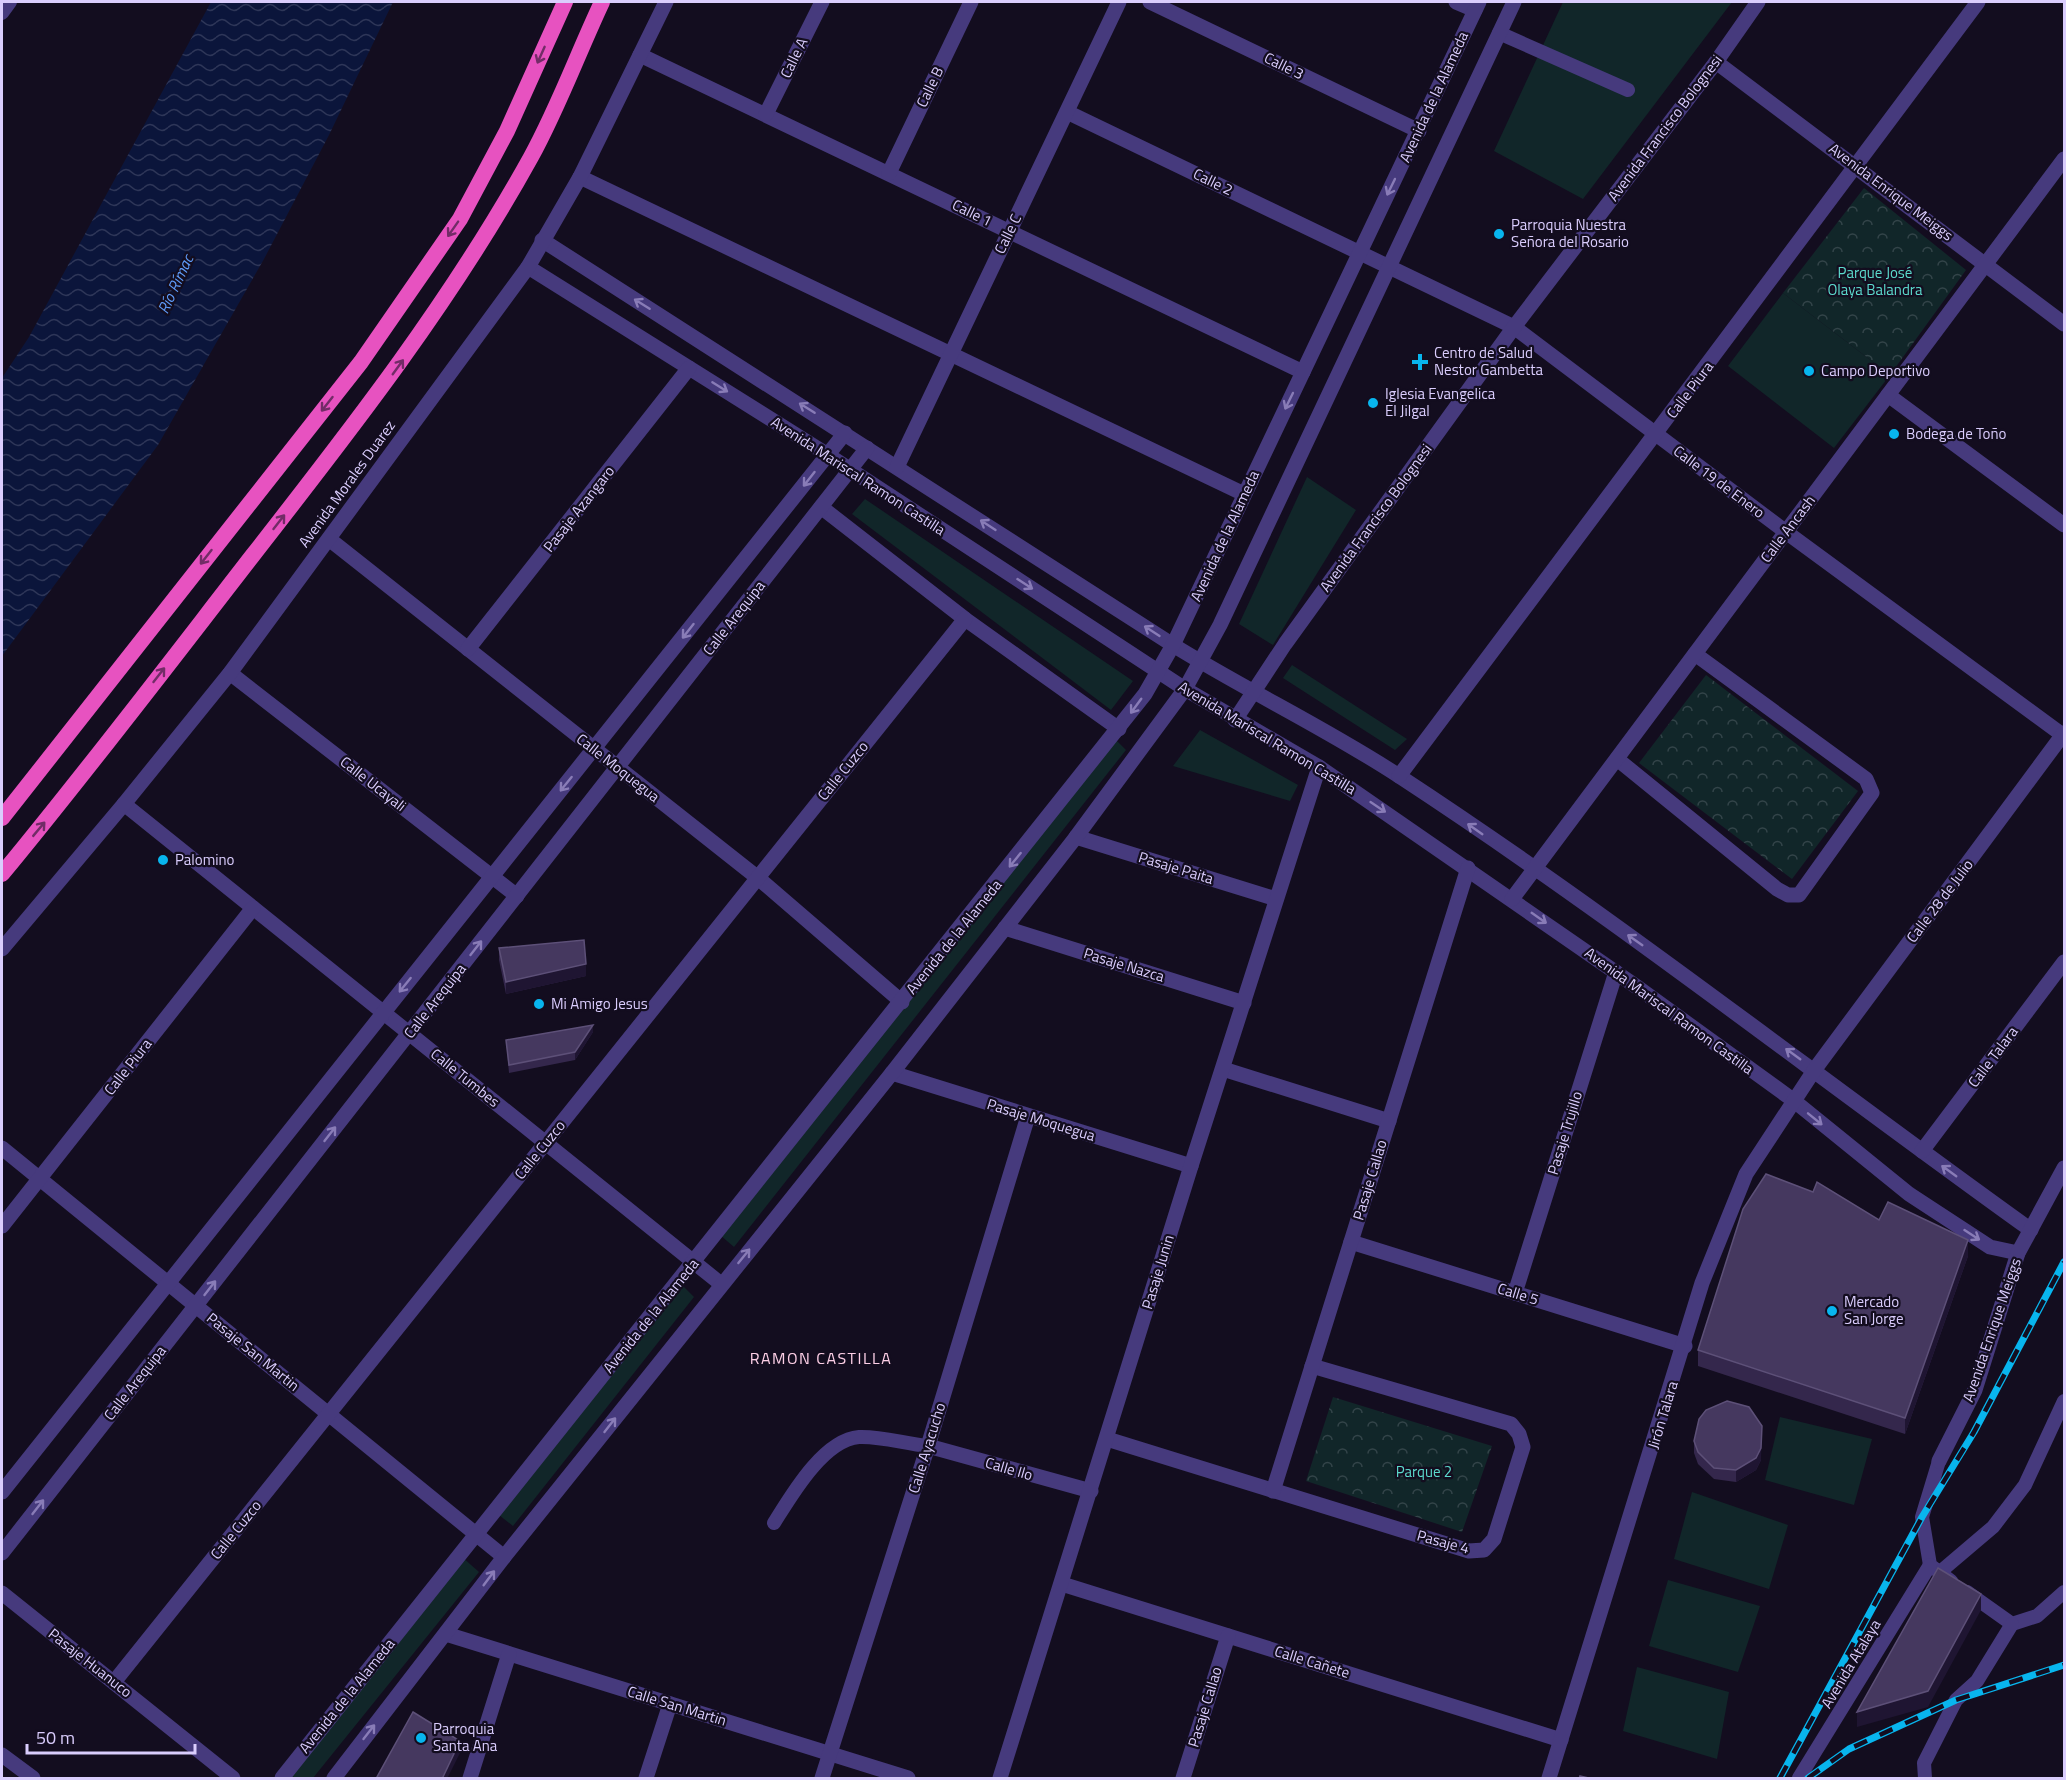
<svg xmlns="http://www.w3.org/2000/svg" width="2066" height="1780" font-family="'Titillium Web',sans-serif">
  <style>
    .grass { fill: #112629 }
    .forest { fill: url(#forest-crowns) }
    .water { fill: url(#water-waves) }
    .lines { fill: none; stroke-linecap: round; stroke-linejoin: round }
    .service { stroke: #463a7d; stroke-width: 14 }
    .minor { stroke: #463a7d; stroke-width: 15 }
    .tertiary { stroke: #463a7d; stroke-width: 15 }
    .trunk { stroke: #e752c0; stroke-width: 16 }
    .rail-casing { stroke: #08b5ee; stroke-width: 7 }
    .rail { stroke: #130d1f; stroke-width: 4.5; stroke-dasharray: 14; stroke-linecap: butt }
    .wall { fill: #34274c }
    .shaded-wall { fill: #1f1532 }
    .building { fill: #45385f; stroke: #5d5078; stroke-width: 1.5 }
    .oneway { stroke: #722c67 }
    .oneway2 { stroke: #897cb7 }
    .poi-dot { fill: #08b5ee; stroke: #130d1f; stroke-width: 2 }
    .labels { text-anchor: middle; stroke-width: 4.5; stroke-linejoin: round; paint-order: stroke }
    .street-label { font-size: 15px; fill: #dacdfd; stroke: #130d1f }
    .poi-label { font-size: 15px; fill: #dacdfd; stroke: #130d1f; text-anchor: start }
    .park-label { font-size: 15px; fill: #5cdacd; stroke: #130d1f }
    .water-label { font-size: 16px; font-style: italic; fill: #5f9bf9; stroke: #130d1f }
    .neighbourhood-label { font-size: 16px; letter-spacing: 1.5px; fill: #fdcfe6; stroke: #130d1f }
  </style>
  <defs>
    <pattern id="forest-crowns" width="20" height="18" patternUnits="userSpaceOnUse" patternTransform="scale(1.5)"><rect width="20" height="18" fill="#112629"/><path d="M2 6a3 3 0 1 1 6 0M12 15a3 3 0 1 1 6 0" fill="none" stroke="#334449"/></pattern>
    <pattern id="water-waves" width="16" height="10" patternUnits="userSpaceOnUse" patternTransform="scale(1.5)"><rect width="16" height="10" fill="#0b153b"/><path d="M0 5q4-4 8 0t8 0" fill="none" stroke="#2e3658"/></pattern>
  </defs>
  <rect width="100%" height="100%" fill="#130d1f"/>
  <g class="grass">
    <polygon points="1563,2 1732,2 1583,199 1494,151"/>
    <polygon points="1783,293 1890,375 1834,448 1728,366"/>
    <polygon points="1307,477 1356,510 1273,645 1239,624"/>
    <polygon points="865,499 1133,681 1111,710 852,514"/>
    <polygon points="1292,665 1407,739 1395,750 1283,678"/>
    <polygon points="1200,730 1298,785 1290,801 1173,766"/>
    <polygon points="1114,738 1126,750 734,1247 720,1235"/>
    <polygon points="680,1283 694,1297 513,1526 499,1515"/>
    <polygon points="1780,1417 1872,1439 1854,1505 1765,1480"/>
    <polygon points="1692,1492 1788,1525 1769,1589 1674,1559"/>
    <polygon points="462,1557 479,1572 313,1778 291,1778"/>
    <polygon points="1668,1580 1760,1606 1738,1672 1649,1646"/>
    <polygon points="1637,1667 1729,1692 1717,1759 1623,1731"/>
  </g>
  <g class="forest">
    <polygon points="1864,188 1966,270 1890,375 1783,293"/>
    <polygon points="1706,675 1858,791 1792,879 1639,763"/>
    <polygon points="1333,1397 1492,1446 1462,1532 1306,1481"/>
  </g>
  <polygon class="water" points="211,2 393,2 329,135 264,259 158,445 2,656 2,378 29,337"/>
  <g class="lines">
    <g class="service">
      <polyline points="2,13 10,2"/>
      <polyline points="1499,33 1628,90"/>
      <polyline points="1939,1461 1922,1517 1930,1565 1951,1581"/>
      <path d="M774,1523c17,-27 49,-83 85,-86 23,-1 46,7 69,9"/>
      <polyline points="1940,1572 1993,1527 2025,1485 2064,1401"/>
      <polyline points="1967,1592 2012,1624 2037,1616 2064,1592"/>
      <polyline points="1799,1778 1930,1565"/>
      <polyline points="1925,1778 1924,1763 1956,1700 1977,1681 2012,1624"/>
    </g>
    <g class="minor">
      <polyline points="1150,2 1419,131"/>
      <polyline points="1456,2 1475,10"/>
      <polyline points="640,55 1303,372"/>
      <polyline points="1716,62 2064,324"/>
      <polyline points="1067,112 1514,327 1786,532 2064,736"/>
      <polyline points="766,114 822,2"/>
      <polyline points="889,173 971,2"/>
      <polyline points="580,177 1244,494"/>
      <path d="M542,240l631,405c74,46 153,83 226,131 217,142 421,303 632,454"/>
      <polyline points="528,267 828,455 1185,689 1319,767 1637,987 1793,1100 1909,1194 1990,1247 2018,1253"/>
      <polyline points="1888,395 2064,525"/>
      <polyline points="897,467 1119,2"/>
      <polyline points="821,507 965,619 1119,729"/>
      <polyline points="329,539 758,878 902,1002"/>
      <polyline points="468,649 689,368"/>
      <polyline points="230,673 517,896"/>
      <polyline points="1235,720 1285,644 1514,327 1716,62 1758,2"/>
      <polyline points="1617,759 1777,889 1788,895 1799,895 1872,793 1866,779 1695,654"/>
      <polyline points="1399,776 1978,2"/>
      <polyline points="124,804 721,1284"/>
      <polyline points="1076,837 1276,899"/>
      <polyline points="1512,899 2064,159"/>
      <polyline points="1005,928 1244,1003"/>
      <polyline points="2,949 124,804 230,673 528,267 580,177 666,2"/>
      <polyline points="1223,1069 1389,1121"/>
      <polyline points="892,1073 1191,1166"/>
      <polyline points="2,1148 504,1557"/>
      <polyline points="1922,1151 2064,962"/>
      <polyline points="2,1226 253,908"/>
      <polyline points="1351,1242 1685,1346"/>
      <polyline points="1515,1293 1616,972"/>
      <polyline points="1107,1439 1469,1551 1484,1550 1494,1539 1523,1447 1519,1434 1511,1424 1312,1366"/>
      <polyline points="928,1446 1091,1491"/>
      <polyline points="1939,1461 1975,1390 2018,1253 2064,1168"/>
      <polyline points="1273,1491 1468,868"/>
      <polyline points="2,1492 845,433"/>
      <polyline points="2,1553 867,448"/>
      <polyline points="1062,1584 1561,1740"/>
      <polyline points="2,1593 233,1778"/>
      <polyline points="446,1634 908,1778"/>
      <polyline points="114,1682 965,619"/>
      <polyline points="2,1755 33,1778"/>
      <polyline points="470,1778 509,1654"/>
      <polyline points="646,1778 670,1704"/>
      <polyline points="822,1778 928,1446 1028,1116"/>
      <polyline points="1000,1778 1191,1166 1319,767"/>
      <polyline points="1183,1778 1228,1636"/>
      <polyline points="1549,1778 1702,1283 1746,1174 1815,1069 2064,733"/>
    </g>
    <g class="tertiary">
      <polyline points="282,1778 1145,694 1173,645 1479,2"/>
      <polyline points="334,1778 504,1557 892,1073 1076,837 1185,689 1220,625 1514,2"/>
    </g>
    <g class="trunk">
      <polyline points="2,818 361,362 460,219 507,131 565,2"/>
      <path d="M2,874c86,-104 168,-212 251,-319 100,-128 199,-255 278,-398 27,-49 47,-104 71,-155"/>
    </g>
    <defs>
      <g id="rail">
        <polyline points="1780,1778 1922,1517 1974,1432 2064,1262"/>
        <polyline points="1808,1778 1849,1749 1956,1700 2064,1665"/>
      </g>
    </defs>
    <use href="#rail" class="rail-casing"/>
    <use href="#rail" class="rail"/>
  </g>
  <g class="wall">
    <polygon points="499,948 586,976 506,994 499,960"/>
    <polygon points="593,1032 575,1060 509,1073 506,1040"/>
    <polygon points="1879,1220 1968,1256 1905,1434 1698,1366 1698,1350"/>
    <polygon points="1694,1441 1761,1460 1756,1470 1736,1482 1714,1479 1698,1464 1694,1453"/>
  </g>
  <g class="shaded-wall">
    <polygon points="586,964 586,976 506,994 506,982"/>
    <polygon points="593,1025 593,1032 575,1060 575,1052"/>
    <polygon points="1968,1240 1968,1256 1905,1434 1905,1418"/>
    <polygon points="1762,1426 1761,1460 1756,1470 1736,1482 1736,1470"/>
    <polygon points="1981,1594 1981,1610 1928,1707 1857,1727 1857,1712"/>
    <polygon points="460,1741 460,1753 447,1779 442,1779"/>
  </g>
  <g class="building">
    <polygon points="584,940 586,964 506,982 499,948"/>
    <polygon points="593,1025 575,1052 509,1065 506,1040"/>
    <polygon points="1766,1174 1813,1192 1817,1182 1879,1220 1888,1202 1968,1240 1905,1418 1698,1350 1743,1209"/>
    <polygon points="1727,1401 1749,1407 1762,1426 1761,1448 1756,1458 1736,1470 1714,1468 1698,1452 1694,1441 1699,1419 1706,1410"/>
    <polygon points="1938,1568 1981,1594 1928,1691 1857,1712"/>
    <polygon points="413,1712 460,1741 442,1779 381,1779 377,1777"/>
    <polygon points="1580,1776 1593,1779 1579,1779"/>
  </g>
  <defs><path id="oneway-shaft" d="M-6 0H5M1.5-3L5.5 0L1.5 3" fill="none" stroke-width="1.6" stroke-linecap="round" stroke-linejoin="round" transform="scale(1.5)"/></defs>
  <g class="oneway">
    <use href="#oneway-shaft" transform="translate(541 55) rotate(114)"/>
    <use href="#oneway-shaft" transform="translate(453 229) rotate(125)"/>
    <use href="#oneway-shaft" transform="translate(398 367) rotate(-54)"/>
    <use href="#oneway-shaft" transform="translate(327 404) rotate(128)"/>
    <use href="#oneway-shaft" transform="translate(279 522) rotate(-52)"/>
    <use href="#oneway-shaft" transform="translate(206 557) rotate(128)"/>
    <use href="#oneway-shaft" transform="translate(159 675) rotate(-52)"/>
    <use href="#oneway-shaft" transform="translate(39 829) rotate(-50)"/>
  </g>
  <g class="oneway2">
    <use href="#oneway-shaft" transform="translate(1391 187) rotate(116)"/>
    <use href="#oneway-shaft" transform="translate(642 304) rotate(-148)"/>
    <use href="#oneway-shaft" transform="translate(720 387) rotate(32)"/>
    <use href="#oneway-shaft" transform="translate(1289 401) rotate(116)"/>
    <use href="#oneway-shaft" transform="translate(807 408) rotate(-148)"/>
    <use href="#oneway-shaft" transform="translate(809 479) rotate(128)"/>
    <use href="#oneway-shaft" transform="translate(988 525) rotate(-147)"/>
    <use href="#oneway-shaft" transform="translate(1025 584) rotate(33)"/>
    <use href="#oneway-shaft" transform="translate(688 631) rotate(128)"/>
    <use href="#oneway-shaft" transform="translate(1152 631) rotate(-147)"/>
    <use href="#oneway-shaft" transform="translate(1136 706) rotate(126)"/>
    <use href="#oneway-shaft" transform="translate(566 784) rotate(129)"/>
    <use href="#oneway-shaft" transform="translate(1378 807) rotate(34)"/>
    <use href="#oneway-shaft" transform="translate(1475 829) rotate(-145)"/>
    <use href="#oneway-shaft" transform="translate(1015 860) rotate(129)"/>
    <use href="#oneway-shaft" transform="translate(1539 918) rotate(35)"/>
    <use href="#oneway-shaft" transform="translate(1635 940) rotate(-145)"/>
    <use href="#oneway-shaft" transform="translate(476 948) rotate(-52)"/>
    <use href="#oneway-shaft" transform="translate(405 985) rotate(129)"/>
    <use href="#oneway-shaft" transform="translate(1793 1054) rotate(-144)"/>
    <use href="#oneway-shaft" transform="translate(1815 1119) rotate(39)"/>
    <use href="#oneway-shaft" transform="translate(330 1134) rotate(-52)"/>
    <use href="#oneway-shaft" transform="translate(1949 1171) rotate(-144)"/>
    <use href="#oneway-shaft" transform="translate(1972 1235) rotate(33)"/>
    <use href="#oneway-shaft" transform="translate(744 1256) rotate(-51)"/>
    <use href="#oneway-shaft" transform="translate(210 1288) rotate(-52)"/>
    <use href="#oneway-shaft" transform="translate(610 1425) rotate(-52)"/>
    <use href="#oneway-shaft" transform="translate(38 1507) rotate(-52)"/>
    <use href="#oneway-shaft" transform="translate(489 1578) rotate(-53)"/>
    <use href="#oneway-shaft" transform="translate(369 1732) rotate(-52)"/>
  </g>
  <g class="poi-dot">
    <circle cx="1499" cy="234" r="6"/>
    <path d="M1417 353h6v6h6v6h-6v6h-6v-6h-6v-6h6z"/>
    <circle cx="1809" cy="371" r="6"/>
    <circle cx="1373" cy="403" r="6"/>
    <circle cx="1894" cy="434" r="6"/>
    <circle cx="163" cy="860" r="6"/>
    <circle cx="539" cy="1004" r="6"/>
    <circle cx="1832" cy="1311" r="6"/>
    <circle cx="421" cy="1738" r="6"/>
  </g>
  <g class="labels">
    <g class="street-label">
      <text transform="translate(794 58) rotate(-64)" y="5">Calle A</text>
      <text transform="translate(1284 66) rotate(26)" y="5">Calle 3</text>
      <text transform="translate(930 87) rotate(-64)" y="5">Calle B</text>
      <text transform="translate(1434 97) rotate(-65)" y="5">Avenida de la Alameda</text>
      <text transform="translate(1665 128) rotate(-53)" y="5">Avenida Francisco Bolognesi</text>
      <text transform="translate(1213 182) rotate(26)" y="5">Calle 2</text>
      <text transform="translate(1891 192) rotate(37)" y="5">Avenida Enrique Meiggs</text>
      <text transform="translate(972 213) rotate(26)" y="5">Calle 1</text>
      <text transform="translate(1008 234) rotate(-64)" y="5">Calle C</text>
      <text transform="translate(1690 390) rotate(-53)" y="5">Calle Piura</text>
      <text transform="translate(858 476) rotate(33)" y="5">Avenida Mariscal Ramon Castilla</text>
      <text transform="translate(1719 482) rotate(37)" y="5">Calle 19 de Enero</text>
      <text transform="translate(347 484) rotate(-54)" y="5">Avenida Morales Duarez</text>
      <text transform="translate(579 509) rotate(-52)" y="5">Pasaje Azangaro</text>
      <text transform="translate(1376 518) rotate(-54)" y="5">Avenida Francisco Bolognesi</text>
      <text transform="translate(1788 529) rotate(-53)" y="5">Calle Ancash</text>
      <text transform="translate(1225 536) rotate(-65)" y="5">Avenida de la Alameda</text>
      <text transform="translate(734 618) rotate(-52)" y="5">Calle Arequipa</text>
      <text transform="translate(1267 738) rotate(31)" y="5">Avenida Mariscal Ramon Castilla</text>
      <text transform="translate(618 768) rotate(38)" y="5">Calle Moquegua</text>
      <text transform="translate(843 771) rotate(-51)" y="5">Calle Cuzco</text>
      <text transform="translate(373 784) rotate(38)" y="5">Calle Ucayali</text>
      <text transform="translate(1176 868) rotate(17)" y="5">Pasaje Paita</text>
      <text transform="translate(1940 901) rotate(-53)" y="5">Calle 28 de Julio</text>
      <text transform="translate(954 937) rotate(-51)" y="5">Avenida de la Alameda</text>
      <text transform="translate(1124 965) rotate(17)" y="5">Pasaje Nazca</text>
      <text transform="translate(435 1001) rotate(-52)" y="5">Calle Arequipa</text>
      <text transform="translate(1669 1011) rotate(36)" y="5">Avenida Mariscal Ramon Castilla</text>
      <text transform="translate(1993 1057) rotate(-53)" y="5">Calle Talara</text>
      <text transform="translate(128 1067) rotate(-52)" y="5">Calle Piura</text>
      <text transform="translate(465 1078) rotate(39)" y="5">Calle Tumbes</text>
      <text transform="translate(1041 1120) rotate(17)" y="5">Pasaje Moquegua</text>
      <text transform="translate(1565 1133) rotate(-73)" y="5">Pasaje Trujillo</text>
      <text transform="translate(540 1150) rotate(-51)" y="5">Calle Cuzco</text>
      <text transform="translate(1370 1180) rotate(-73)" y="5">Pasaje Callao</text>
      <text transform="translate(1158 1272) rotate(-73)" y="5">Pasaje Junin</text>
      <text transform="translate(1518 1294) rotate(17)" y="5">Calle 5</text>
      <text transform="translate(651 1316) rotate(-51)" y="5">Avenida de la Alameda</text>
      <text transform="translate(1992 1330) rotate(-71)" y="5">Avenida Enrique Meiggs</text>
      <text transform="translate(253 1352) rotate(39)" y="5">Pasaje San Martin</text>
      <text transform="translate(135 1383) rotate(-52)" y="5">Calle Arequipa</text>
      <text transform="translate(1663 1415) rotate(-73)" y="5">Jirón Talara</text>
      <text transform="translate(927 1448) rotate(-73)" y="5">Calle Ayacucho</text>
      <text transform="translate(1009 1469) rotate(16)" y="5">Calle Ilo</text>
      <text transform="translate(236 1530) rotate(-51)" y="5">Calle Cuzco</text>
      <text transform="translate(1443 1542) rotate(15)" y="5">Pasaje 4</text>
      <text transform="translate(1312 1662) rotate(17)" y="5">Calle Cañete</text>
      <text transform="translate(90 1663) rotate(38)" y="5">Pasaje Huanuco</text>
      <text transform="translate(1851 1664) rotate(-59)" y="5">Avenida Atalaya</text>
      <text transform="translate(347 1696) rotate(-51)" y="5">Avenida de la Alameda</text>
      <text transform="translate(677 1706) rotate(17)" y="5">Calle San Martin</text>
      <text transform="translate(1205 1707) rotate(-73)" y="5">Pasaje Callao</text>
    </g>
    <g class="poi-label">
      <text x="1511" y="230">Parroquia Nuestra<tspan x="1511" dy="17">Señora del Rosario</tspan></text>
      <text x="1434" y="358">Centro de Salud<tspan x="1434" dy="17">Nestor Gambetta</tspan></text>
      <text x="1821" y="376">Campo Deportivo</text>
      <text x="1385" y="399">Iglesia Evangelica<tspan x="1385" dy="17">El Jilgal</tspan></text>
      <text x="1906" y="439">Bodega de Toño</text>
      <text x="175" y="865">Palomino</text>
      <text x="551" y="1009">Mi Amigo Jesus</text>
      <text x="1844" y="1307">Mercado<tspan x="1844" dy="17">San Jorge</tspan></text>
      <text x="433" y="1734">Parroquia<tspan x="433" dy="17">Santa Ana</tspan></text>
    </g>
    <g class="park-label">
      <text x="1875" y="278">Parque José<tspan x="1875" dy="17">Olaya Balandra</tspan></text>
      <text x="1424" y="1477">Parque 2</text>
    </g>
    <g class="water-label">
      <text transform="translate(175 284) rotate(-65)" y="6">Río Rímac</text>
    </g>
    <g class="neighbourhood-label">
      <text x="821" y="1364">RAMON CASTILLA</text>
    </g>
  </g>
  <rect width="2066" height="1780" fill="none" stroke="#dacdfd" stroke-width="6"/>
  <path d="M27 1744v9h168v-9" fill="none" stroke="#dacdfd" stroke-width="3"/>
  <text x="36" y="1744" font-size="18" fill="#dacdfd" stroke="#130d1f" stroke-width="4.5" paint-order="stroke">50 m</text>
</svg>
